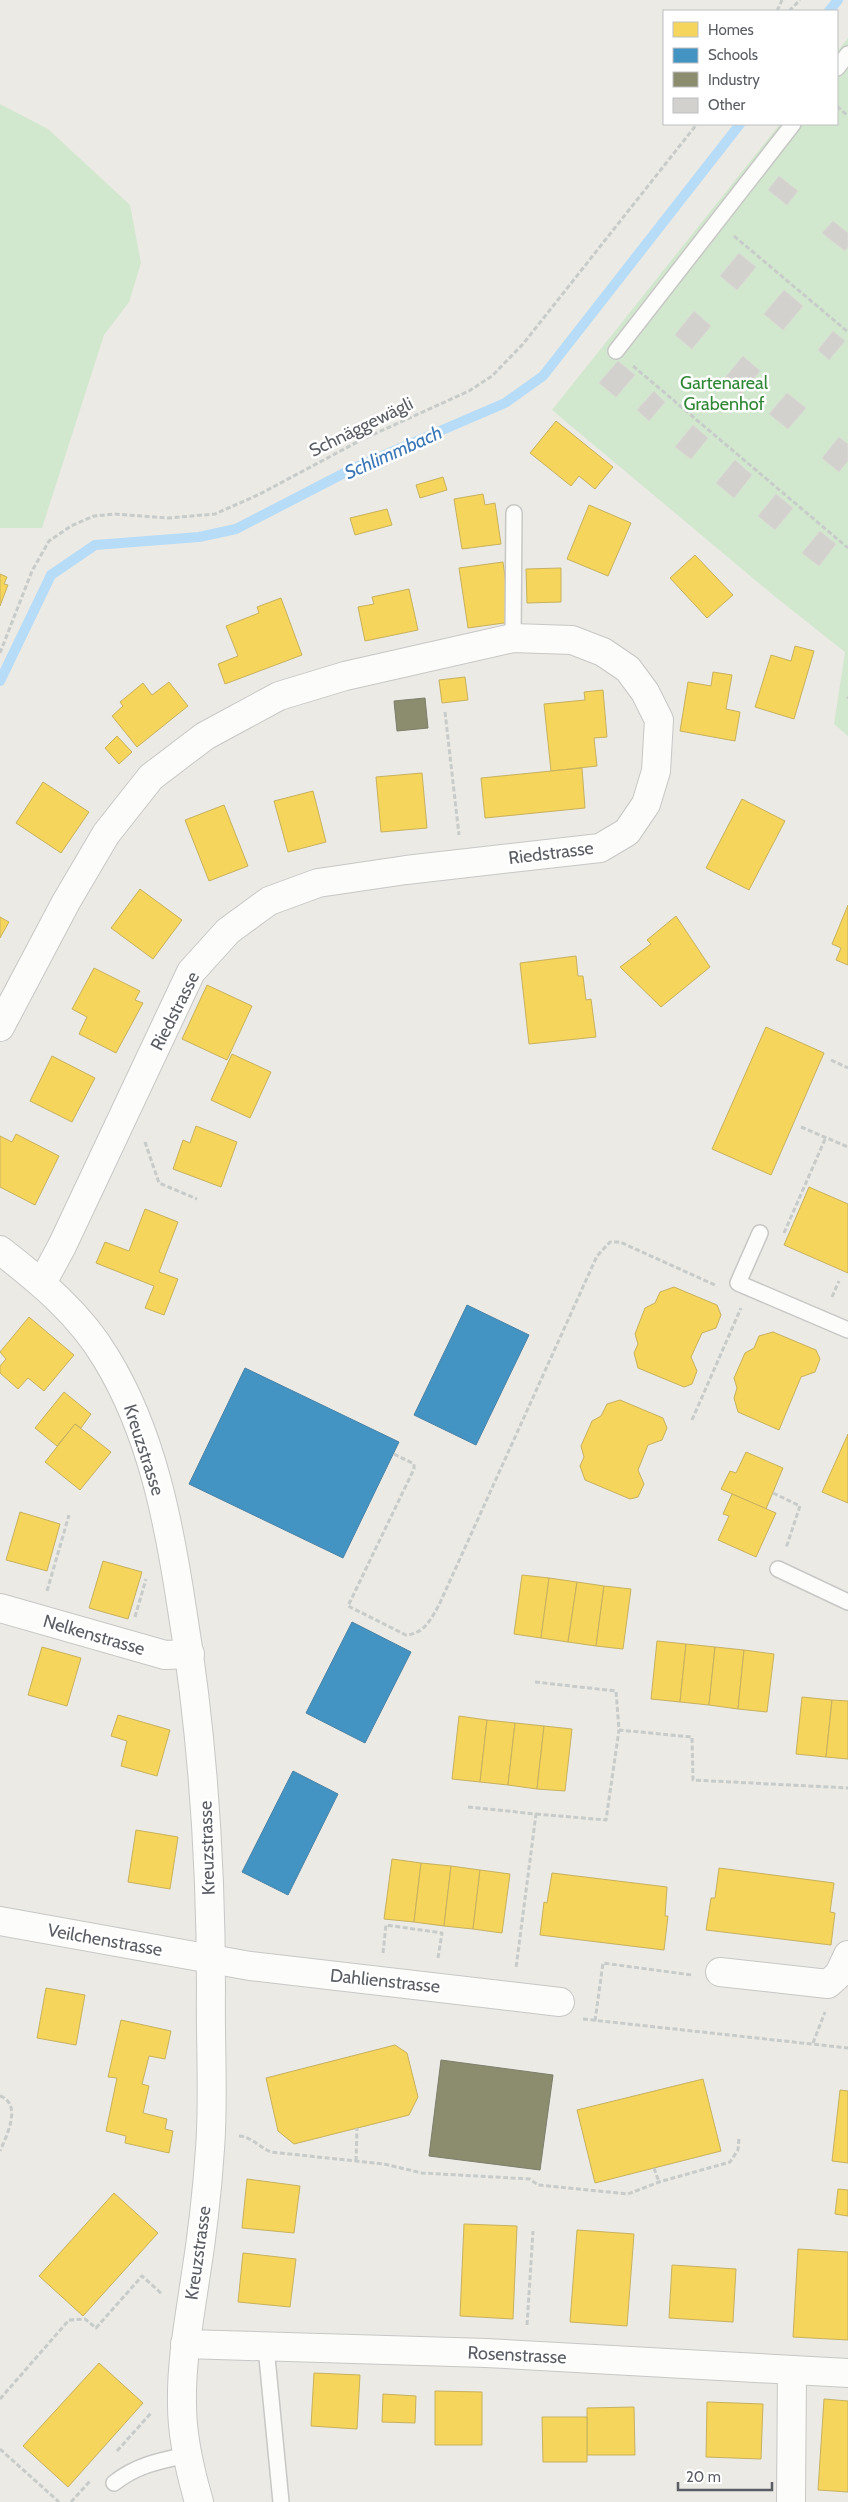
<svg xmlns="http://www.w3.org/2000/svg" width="848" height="2502" font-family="Cabin,sans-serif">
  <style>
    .green { fill: #d2e8ce }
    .homes { fill: #f6d55c; stroke: #c7b15e }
    .schools { fill: #4393c3; stroke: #4a83a6 }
    .industry { fill: #8c8c6e; stroke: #7d7e6b }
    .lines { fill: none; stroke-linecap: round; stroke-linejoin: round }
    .stream { stroke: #b7dcf7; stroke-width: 10 }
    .building { fill: #d2d1ce; stroke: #dad9d4 }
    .lane-casing { stroke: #c7c7c6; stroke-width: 18 }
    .street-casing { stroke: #c7c7c6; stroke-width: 30 }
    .path { stroke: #c7ccca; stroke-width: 3; stroke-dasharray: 5 2.5; stroke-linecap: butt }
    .lane { stroke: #fcfcfb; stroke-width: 15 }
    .street { stroke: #fcfcfb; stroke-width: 28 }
    .labels { text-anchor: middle; stroke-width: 5; stroke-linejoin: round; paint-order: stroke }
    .park-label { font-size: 18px; fill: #2f8633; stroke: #fff }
    .street-label { font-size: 18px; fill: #5a5e64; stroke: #fff }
    .water-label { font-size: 19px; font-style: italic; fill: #3977b7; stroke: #fff }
  </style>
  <rect width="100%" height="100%" fill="#ebeae5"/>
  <g class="green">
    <polygon points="848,38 848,736 834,724 845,652 773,595 552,410 780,124 837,124 837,52"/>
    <polygon points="0,104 48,129 130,205 141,263 129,302 104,335 42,528 0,528"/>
  </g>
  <g class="homes">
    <polygon points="556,421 613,467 595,489 579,476 571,486 530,453"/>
    <polygon points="443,477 447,490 420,498 416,485"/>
    <polygon points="483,494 485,505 495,503 501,544 462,549 454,499"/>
    <polygon points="589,505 631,523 608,576 567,559"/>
    <polygon points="387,509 392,525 355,535 350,518"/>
    <polygon points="695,555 733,595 707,618 670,578"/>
    <polygon points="503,562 511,622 468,628 459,568"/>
    <polygon points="561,568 561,602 527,603 526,569"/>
    <polygon points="0,574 7,577 4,584 8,585 0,606"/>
    <polygon points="409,589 418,630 365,641 358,607 374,604 372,597"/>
    <polygon points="281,598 302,655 225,684 218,664 238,656 226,626 259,613 257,607"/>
    <polygon points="795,646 814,651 794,719 755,707 771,655 791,661"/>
    <polygon points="713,672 732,675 726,709 740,712 735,741 680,731 688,682 711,686"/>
    <polygon points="465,677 468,700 442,703 439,680"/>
    <polygon points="169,682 188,706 137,747 112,716 123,706 120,702 143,683 152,695"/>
    <polygon points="603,690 607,737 594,738 597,766 551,771 544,704 585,700 584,692"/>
    <polygon points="117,736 132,752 119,764 105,748"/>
    <polygon points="582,768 585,808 485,818 481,778"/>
    <polygon points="422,773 427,828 381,832 376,777"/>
    <polygon points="43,782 89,812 61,853 16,823"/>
    <polygon points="313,791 326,842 288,852 274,801"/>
    <polygon points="742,799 785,821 749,890 706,868"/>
    <polygon points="224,805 248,866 209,881 185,820"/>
    <polygon points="140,889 182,920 153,959 111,928"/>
    <polygon points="848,905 848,965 836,960 841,948 832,944"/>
    <polygon points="676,916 710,967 661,1007 620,967 651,944 647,940"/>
    <polygon points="0,917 9,922 0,938"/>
    <polygon points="576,956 578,976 583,976 586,1000 591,999 596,1037 529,1044 520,963"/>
    <polygon points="94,968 140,991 135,1000 143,1003 116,1053 79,1034 87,1017 72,1009"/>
    <polygon points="207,985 252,1006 227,1060 182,1039"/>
    <polygon points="766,1027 824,1053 771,1175 712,1149"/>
    <polygon points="232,1054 271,1072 250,1118 211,1100"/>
    <polygon points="52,1056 95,1078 72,1122 30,1101"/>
    <polygon points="196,1126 237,1142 221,1187 173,1169 183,1140 190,1143"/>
    <polygon points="16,1134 59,1156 35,1205 0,1187 0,1136 12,1142"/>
    <polygon points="809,1187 848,1204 848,1273 784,1245"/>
    <polygon points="145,1209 178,1222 159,1272 178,1279 164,1315 145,1308 154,1286 96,1263 105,1242 129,1251"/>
    <polygon points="674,1287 717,1305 721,1315 716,1328 702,1333 691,1357 697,1371 692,1384 684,1387 638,1368 634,1353 638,1344 635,1334 645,1308 655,1303 660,1292"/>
    <polygon points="29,1317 74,1355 44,1391 28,1378 18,1389 0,1373 0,1366 6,1359 0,1352"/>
    <polygon points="773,1332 816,1350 820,1359 815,1372 801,1377 779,1430 738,1412 734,1398 737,1388 734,1378 745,1353 754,1348 759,1336"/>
    <polygon points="64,1392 91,1414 81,1428 75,1424 57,1446 35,1428"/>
    <polygon points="620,1400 663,1418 667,1428 662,1440 648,1445 638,1470 644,1484 638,1497 630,1499 585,1480 580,1466 584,1457 581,1446 592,1421 601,1416 607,1404"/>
    <polygon points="75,1424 111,1452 80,1490 45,1462"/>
    <polygon points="848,1434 848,1503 822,1492"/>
    <polygon points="746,1452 783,1468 766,1509 721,1489 730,1471 736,1473"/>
    <polygon points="732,1494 776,1513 756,1557 718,1540 729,1516 723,1514"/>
    <polygon points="20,1512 60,1524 47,1571 6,1560"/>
    <polygon points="103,1561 142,1572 128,1619 89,1608"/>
    <polygon points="522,1575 549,1578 541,1638 514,1634"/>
    <polygon points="549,1578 577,1582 568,1642 541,1638"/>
    <polygon points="577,1582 604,1586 596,1646 568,1642"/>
    <polygon points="604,1586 631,1589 623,1649 596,1646"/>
    <polygon points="657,1641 686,1644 680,1702 651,1699"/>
    <polygon points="686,1644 715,1647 709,1705 680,1702"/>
    <polygon points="42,1647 81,1658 67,1706 28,1695"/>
    <polygon points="715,1647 744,1650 738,1709 709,1705"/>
    <polygon points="744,1650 774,1654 767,1712 738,1709"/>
    <polygon points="802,1697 832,1700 826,1757 796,1754"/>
    <polygon points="832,1700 848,1701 848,1759 826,1757"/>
    <polygon points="118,1715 170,1730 157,1776 121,1766 127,1741 111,1736"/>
    <polygon points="459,1716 487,1720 480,1782 452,1779"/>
    <polygon points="487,1720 515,1723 508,1785 480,1782"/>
    <polygon points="515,1723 544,1726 537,1789 508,1785"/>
    <polygon points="544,1726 572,1729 565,1791 537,1789"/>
    <polygon points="136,1830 178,1837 170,1889 128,1882"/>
    <polygon points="392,1859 421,1863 414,1922 384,1919"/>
    <polygon points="421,1863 451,1866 444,1926 414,1922"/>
    <polygon points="451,1866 480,1870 473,1929 444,1926"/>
    <polygon points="719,1868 834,1883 830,1912 835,1913 831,1945 706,1930 711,1898 715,1898"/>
    <polygon points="480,1870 510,1874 502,1933 473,1929"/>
    <polygon points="552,1873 667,1887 665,1916 668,1916 664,1950 540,1935 544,1902 547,1903"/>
    <polygon points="46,1988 85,1995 76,2045 37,2038"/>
    <polygon points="121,2020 171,2031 165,2059 149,2056 142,2084 149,2086 143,2113 167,2119 165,2129 173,2131 169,2153 125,2143 126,2136 106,2131 117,2078 108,2077"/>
    <polygon points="395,2045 407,2053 418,2097 409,2115 294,2144 278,2131 266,2078"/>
    <polygon points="703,2079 721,2151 595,2183 577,2110"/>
    <polygon points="840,2090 848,2091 848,2163 832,2161"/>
    <polygon points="247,2179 300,2186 294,2233 242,2228"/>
    <polygon points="838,2189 848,2190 848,2216 835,2214"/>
    <polygon points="114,2193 158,2233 83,2316 39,2276"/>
    <polygon points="464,2224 517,2226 513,2319 460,2316"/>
    <polygon points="577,2230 634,2234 627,2326 570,2322"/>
    <polygon points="798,2249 848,2252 848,2340 793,2337"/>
    <polygon points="243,2253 296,2259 290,2307 238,2302"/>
    <polygon points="672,2265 736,2269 733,2322 669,2318"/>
    <polygon points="99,2363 143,2403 68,2487 23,2446"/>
    <polygon points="314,2373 360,2375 357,2429 311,2426"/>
    <polygon points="435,2391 482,2392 482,2445 435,2445"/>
    <polygon points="383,2394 416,2396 415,2423 382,2422"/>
    <polygon points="824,2399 848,2401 848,2492 818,2490"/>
    <polygon points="707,2402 763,2404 761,2459 706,2457"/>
    <polygon points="634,2407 635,2455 587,2455 587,2408"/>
    <polygon points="542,2417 587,2417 587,2462 543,2462"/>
  </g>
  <g class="schools">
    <polygon points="467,1305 529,1335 476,1445 414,1415"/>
    <polygon points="245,1368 399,1442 343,1558 189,1484"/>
    <polygon points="352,1622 411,1652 365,1743 306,1713"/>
    <polygon points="293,1771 338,1794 288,1895 242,1872"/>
  </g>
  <g class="industry">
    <polygon points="425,698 428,728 397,731 394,701"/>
    <polygon points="441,2060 553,2075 540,2170 429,2156"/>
  </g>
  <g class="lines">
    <g class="stream">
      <polyline points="829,11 838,0"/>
      <polyline points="0,681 51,575 95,545 199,537 236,529 354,468 505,403 543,376 740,124"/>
    </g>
  </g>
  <g class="building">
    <polygon points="779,176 798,191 787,205 768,190"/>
    <polygon points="833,221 848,233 848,247 845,251 822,233"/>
    <polygon points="739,253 756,267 737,290 720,276"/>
    <polygon points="784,290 803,306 783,330 764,314"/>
    <polygon points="694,311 711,326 692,349 675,335"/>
    <polygon points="833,331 845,341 829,360 818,350"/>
    <polygon points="743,356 760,371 741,394 724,379"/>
    <polygon points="618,361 635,375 616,397 599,383"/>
    <polygon points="654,391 665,402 649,421 637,410"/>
    <polygon points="787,393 806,408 788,429 769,414"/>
    <polygon points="693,425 708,438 691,459 675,447"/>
    <polygon points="839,437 848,444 848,461 839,472 822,458"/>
    <polygon points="735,460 752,475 734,498 716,483"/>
    <polygon points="776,494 793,508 775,530 758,516"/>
    <polygon points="820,531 836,544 819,566 802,553"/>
  </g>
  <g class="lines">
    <defs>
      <g id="lane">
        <polyline points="837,68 848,54"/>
        <polyline points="616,351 793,124"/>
        <polyline points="513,638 514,513"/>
        <polyline points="760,1233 738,1283 848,1330"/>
        <polyline points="778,1569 848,1602"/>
        <polyline points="266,2347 281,2502"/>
        <path d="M114,2483c23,-18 45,-22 73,-28"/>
      </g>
      <g id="street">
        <polyline points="0,1027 66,902 106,834 151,777 205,736 279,696 345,676 513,638 572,640 603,652 628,669 645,692 659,720 656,771 646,804 627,832 600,848 406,870 318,883 269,901 228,931 191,972 62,1246 42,1283"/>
        <path d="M0,1250c40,31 80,64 106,108 46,75 63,165 76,251 21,127 29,253 29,381 -1,53 3,106 -1,159 -3,44 -8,88 -15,131 -6,41 -14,83 -13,125 0,32 8,66 17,97"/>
        <polyline points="0,1608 165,1655 190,1654"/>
        <polyline points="0,1921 250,1966 560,2002"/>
        <polyline points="720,1972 828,1984 839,1974 848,1955"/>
        <polyline points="185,2344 486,2353 848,2373"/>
        <polyline points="791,2502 792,2370"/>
      </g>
    </defs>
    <use href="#lane" class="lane-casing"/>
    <use href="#street" class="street-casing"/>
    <g class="path">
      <polyline points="777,11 782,0"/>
      <polyline points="789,11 800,0"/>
      <polyline points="837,106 848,116"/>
      <polyline points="734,236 848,332"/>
      <polyline points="633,366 848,548"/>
      <polyline points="0,653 32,571 49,541 71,526 94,516 114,514 168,518 215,514 260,494 361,440 469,391 492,376 523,344 697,124"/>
      <polyline points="847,697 848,698"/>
      <polyline points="445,712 459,835"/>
      <polyline points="831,1060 848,1068"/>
      <polyline points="801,1127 848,1147"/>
      <polyline points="145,1142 159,1183 197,1199"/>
      <polyline points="784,1233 826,1137"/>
      <polyline points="832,1297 839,1281"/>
      <polyline points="692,1420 741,1308"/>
      <path d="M394,1454l20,10v5l-66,137 58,29c18,-1 25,-16 33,-30l158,-349 13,-14h10l95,43"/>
      <polyline points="773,1493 800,1506 786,1548"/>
      <polyline points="47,1591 69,1515"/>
      <polyline points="135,1617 146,1579"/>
      <polyline points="535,1682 616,1691 619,1730 692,1737 693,1780 848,1788"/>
      <polyline points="468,1807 536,1814 516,1968"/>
      <polyline points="536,1814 606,1820 619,1730"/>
      <polyline points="383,1953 386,1925 442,1933 438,1958"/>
      <polyline points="583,2019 848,2048"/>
      <polyline points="595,2021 603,1963 692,1975"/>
      <polyline points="813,2043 825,2012"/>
      <path d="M0,2096c23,8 6,41 0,55"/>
      <path d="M239,2136c13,1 20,11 32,16l113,12 38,9 108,6 8,6 90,9 31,-12 71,-20 8,-12 1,-12"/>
      <polyline points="356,2161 357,2128"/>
      <polyline points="654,2168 659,2182"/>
      <polyline points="527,2325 533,2231"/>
      <polyline points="0,2399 69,2320 85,2319 96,2328 142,2276 162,2294"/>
      <polyline points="0,2449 59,2502"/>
      <polyline points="117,2451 151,2413"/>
      <polyline points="71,2502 91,2480"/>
    </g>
    <use href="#lane" class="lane"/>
    <use href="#street" class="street"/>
  </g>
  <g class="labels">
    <g class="park-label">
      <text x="724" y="389">Gartenareal<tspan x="724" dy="21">Grabenhof</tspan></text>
    </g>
    <g class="street-label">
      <text transform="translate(361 427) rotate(-26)" y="6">Schnäggewägli</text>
      <text transform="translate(551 853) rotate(-7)" y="6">Riedstrasse</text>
      <text transform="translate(175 1011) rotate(-63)" y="6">Riedstrasse</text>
      <text transform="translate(144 1450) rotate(72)" y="6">Kreuzstrasse</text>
      <text transform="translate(94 1635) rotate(16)" y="6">Nelkenstrasse</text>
      <text transform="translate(207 1848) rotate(-92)" y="6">Kreuzstrasse</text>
      <text transform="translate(105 1940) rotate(10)" y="6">Veilchenstrasse</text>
      <text transform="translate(385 1981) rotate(6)" y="6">Dahlienstrasse</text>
      <text transform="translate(198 2253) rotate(-82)" y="6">Kreuzstrasse</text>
      <text transform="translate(517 2355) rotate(3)" y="6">Rosenstrasse</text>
    </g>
    <g class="water-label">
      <text transform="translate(393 452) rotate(-24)" y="7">Schlimmbach</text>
    </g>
  </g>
  <rect x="663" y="10" width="175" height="115" fill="#ffffff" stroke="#bdbfc1"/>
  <rect x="673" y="22" width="25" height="15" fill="#f6d55c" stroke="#bdbfc1"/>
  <text x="708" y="35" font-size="15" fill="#5a5e64">Homes</text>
  <rect x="673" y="48" width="25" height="15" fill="#4393c3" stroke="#bdbfc1"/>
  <text x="708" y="60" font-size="15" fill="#5a5e64">Schools</text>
  <rect x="673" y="72" width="25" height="15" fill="#8c8c6e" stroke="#bdbfc1"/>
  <text x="708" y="85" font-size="15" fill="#5a5e64">Industry</text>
  <rect x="673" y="98" width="25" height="15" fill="#d2d1ce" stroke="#bdbfc1"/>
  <text x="708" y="110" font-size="15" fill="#5a5e64">Other</text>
  <path d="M678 2482v8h94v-8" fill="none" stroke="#5a5e64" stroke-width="2.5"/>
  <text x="686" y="2482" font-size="15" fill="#5a5e64" stroke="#ffffff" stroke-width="4" paint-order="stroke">20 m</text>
</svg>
